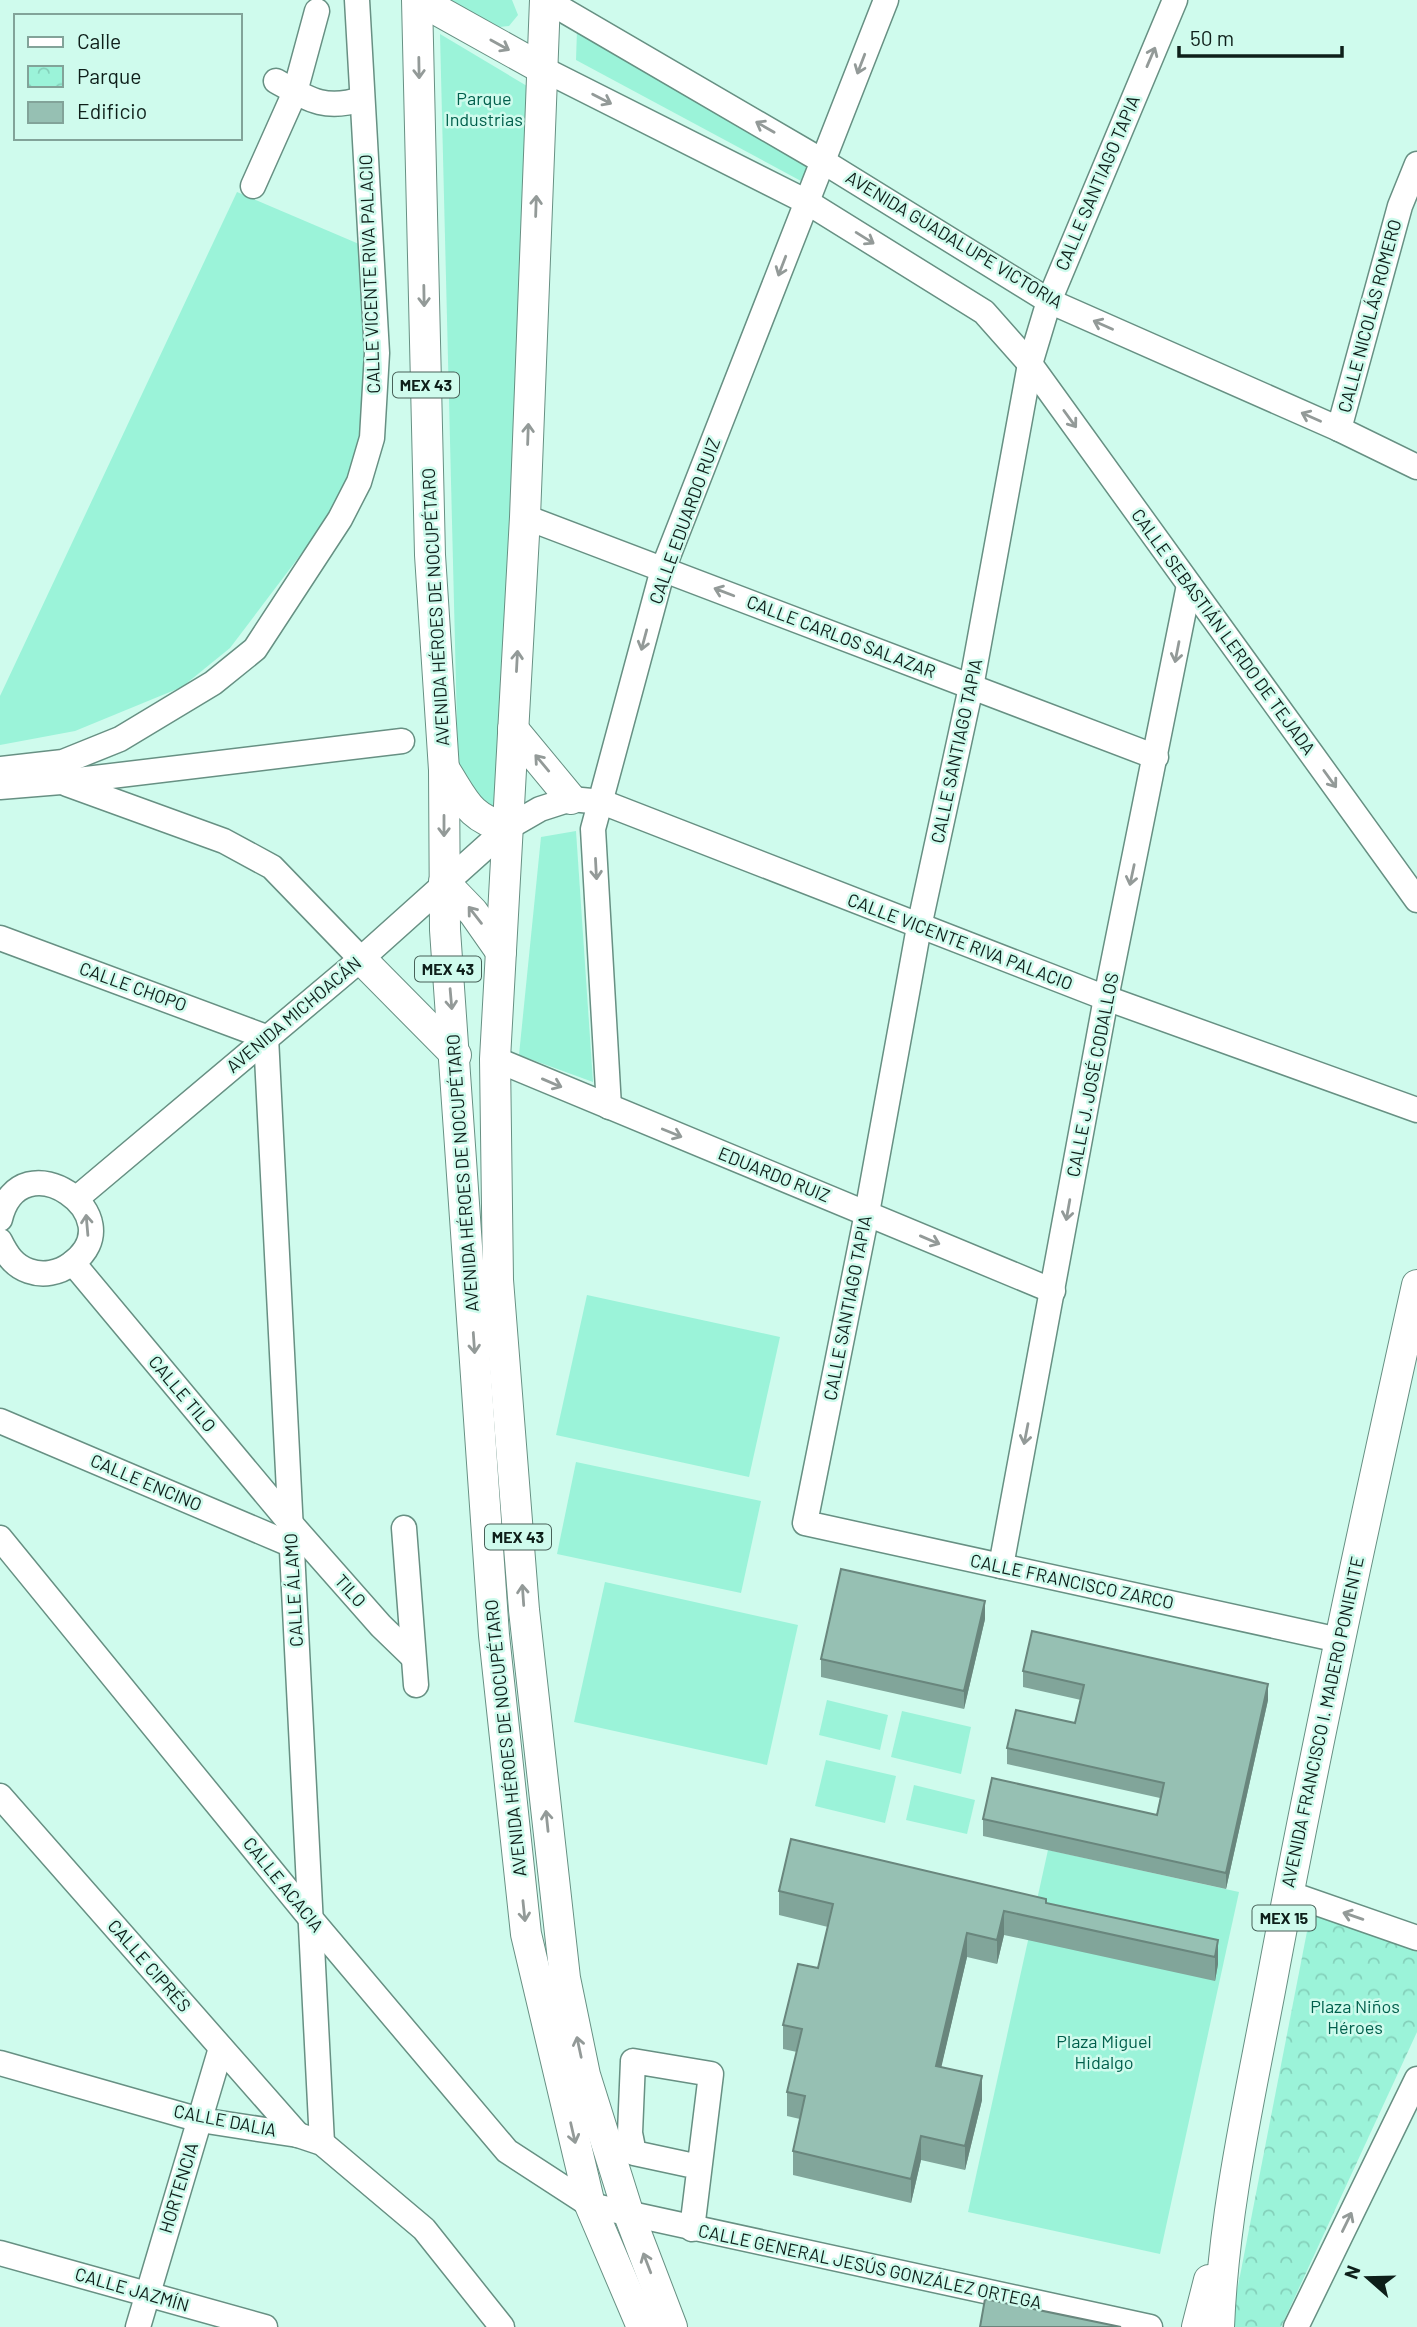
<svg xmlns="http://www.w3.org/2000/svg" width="1417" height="2327" font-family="Barlow,sans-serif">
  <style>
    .green { fill: #9bf3d9 }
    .park { fill: url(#park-crowns) }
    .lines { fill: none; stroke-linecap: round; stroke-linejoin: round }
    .minor-casing { stroke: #679083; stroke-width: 27 }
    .major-casing { stroke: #679083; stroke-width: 32 }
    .minor { stroke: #fff; stroke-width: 24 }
    .major { stroke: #fff; stroke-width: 30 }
    .wall { fill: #81a59a }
    .shaded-wall { fill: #69867d }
    .building { fill: #96c0b3; stroke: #69867d; stroke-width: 2 }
    .oneway { stroke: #939a98 }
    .labels { text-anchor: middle; stroke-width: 5; stroke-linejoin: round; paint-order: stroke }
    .shield { fill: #cffbed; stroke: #486159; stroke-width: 2 }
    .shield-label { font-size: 16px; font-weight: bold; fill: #0e1f1a }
    .park-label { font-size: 18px; fill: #005f4c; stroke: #cffbed }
    .street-label { font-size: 18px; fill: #0e1f1a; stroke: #cffbed }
  </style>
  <defs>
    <pattern id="park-crowns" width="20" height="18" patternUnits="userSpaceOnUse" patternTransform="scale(1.75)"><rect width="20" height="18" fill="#9bf3d9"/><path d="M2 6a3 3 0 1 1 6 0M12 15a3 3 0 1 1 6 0" fill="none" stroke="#84d0ba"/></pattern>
  </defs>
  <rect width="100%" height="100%" fill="#cffbed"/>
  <g class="green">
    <polygon points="443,0 512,0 518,15 509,26 499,27"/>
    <polygon points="577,30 808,168 801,181 576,60"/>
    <polygon points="440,34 527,86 500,813 490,817 458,766"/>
    <polygon points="237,192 366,247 366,434 342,500 230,648 182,687 75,731 0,745 0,696"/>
    <polygon points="576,831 593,1082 519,1055 541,837"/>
    <polygon points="587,1295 780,1337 749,1477 556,1435"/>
    <polygon points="576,1462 761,1501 741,1593 557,1554"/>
    <polygon points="605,1582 798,1625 767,1765 574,1722"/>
    <polygon points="827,1700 888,1715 880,1750 819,1735"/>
    <polygon points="902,1711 971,1727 961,1774 891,1757"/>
    <polygon points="826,1760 896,1776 885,1823 815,1806"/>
    <polygon points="914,1785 975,1800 967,1834 906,1820"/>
    <polygon points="1048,1850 1239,1892 1160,2254 968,2212"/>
  </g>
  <polygon class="park" points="1311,1911 1417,1948 1417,2032 1281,2327 1230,2327"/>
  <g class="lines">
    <defs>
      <g id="minor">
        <polyline points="546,0 824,162 1049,301 1339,429 1417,467"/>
        <polyline points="1175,0 1049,301 1030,364 971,687 919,927 867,1213 805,1523 1339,1640"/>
        <polyline points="541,68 807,202 984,312 1030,364 1417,900"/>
        <path d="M276,81c32,18 48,30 86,18"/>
        <polyline points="253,186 295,92 317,11"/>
        <polyline points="1339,429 1400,206 1417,164"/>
        <polyline points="525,517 1156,757"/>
        <polyline points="0,769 63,762 120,739 213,683 255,649 340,519 359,482 372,438 377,353 357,0"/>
        <polyline points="67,784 224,841 272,867 361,959"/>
        <polyline points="0,787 61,782 402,741"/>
        <polyline points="0,938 266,1037 322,2143"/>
        <polyline points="495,1059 1053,1291"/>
        <polyline points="609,1107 593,829 663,569 886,0"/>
        <polyline points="77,1198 361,959 507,828 540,809 571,799 602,802 1106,998 1417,1110"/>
        <path d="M0,1219c20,-83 137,-2 71,45 -12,9 -28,12 -42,7 -15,-5 -22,-16 -29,-30"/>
        <polyline points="73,1263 291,1524 381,1626 411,1655"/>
        <polyline points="0,1421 292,1545"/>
        <polyline points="404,1528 416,1685"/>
        <polyline points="0,1538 311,1919 507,2151 590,2205 1150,2327"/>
        <polyline points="1001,1566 1106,998 1189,585"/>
        <polyline points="0,1796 298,2135"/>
        <polyline points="1288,1893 1417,1938"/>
        <polyline points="0,2063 200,2120 298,2135 322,2143 424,2229 502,2327"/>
        <polyline points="692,2229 711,2074 633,2061 630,2133 634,2153 699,2167"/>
        <polyline points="0,2253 265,2327"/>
        <polyline points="138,2327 221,2048"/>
        <polyline points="1296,2327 1417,2079"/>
      </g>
      <g id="major">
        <polyline points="417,0 430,555 444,770 445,930 494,1635 526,1934 590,2205 642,2327"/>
        <polyline points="419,0 541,68"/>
        <polyline points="545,0 525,517 495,1059 498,1280 524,1610 565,1978 585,2075 628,2212 672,2327"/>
        <polyline points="513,729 571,799"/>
        <path d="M445,770c20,31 24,48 62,58"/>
        <polyline points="444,882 473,912 501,952"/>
        <polyline points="361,959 456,1055"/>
        <polyline points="1197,2327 1209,2280"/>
        <path d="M1219,2327c5,-123 34,-243 56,-363 43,-228 92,-453 142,-679"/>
      </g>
    </defs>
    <use href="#minor" class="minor-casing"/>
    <use href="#major" class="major-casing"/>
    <use href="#minor" class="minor"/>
    <use href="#major" class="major"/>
  </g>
  <g class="wall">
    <polygon points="985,1619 964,1709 821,1677 821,1659"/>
    <polygon points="1023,1671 1268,1700 1226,1889 983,1836 983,1819 1157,1815 1160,1798 1007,1764 1007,1748 1075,1723 1081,1700 1023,1687"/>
    <polygon points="779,1891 1046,1903 1218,1940 1218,1964 1215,1981 1004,1935 997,1964 967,1957 941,2067 982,2100 965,2170 921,2160 911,2203 793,2175 793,2151 800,2119 787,2116 787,2092 797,2052 783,2049 783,2025 818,1968 828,1927 779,1915"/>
  </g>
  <g class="shaded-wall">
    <polygon points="985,1601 985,1619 964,1709 964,1691"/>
    <polygon points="1268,1684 1268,1700 1226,1889 1226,1873"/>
    <polygon points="1004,1911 1004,1935 997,1964 997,1940"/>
    <polygon points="967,1933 967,1957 936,2090 936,2066"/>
    <polygon points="1218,1940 1218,1964 1215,1981 1215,1957"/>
    <polygon points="982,2076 982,2100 965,2170 965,2146"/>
    <polygon points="921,2136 921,2160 911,2203 911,2179"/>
  </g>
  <g class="building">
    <polygon points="841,1569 985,1601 964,1691 821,1659"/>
    <polygon points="1032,1631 1268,1684 1226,1873 983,1819 992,1778 1157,1815 1164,1783 1007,1748 1016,1710 1075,1723 1084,1685 1023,1671"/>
    <polygon points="791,1839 1046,1899 1046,1903 1218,1940 1215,1957 1004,1911 997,1940 967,1933 936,2066 982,2076 965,2146 921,2136 911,2179 793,2151 805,2096 787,2092 802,2029 783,2025 798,1964 818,1968 833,1904 779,1891"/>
    <polygon points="985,2299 1121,2327 980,2327"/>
  </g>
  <defs><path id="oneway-shaft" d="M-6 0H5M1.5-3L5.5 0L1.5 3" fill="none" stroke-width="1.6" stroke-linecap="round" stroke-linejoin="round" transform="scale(1.75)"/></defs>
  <g class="oneway">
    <use href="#oneway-shaft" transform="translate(500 45) rotate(29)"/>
    <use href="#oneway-shaft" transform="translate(1151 57) rotate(-67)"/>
    <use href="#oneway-shaft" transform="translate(861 64) rotate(111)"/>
    <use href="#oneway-shaft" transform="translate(419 68) rotate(89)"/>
    <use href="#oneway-shaft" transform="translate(602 99) rotate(27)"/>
    <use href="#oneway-shaft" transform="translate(765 127) rotate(-150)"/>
    <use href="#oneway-shaft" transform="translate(536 206) rotate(-88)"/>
    <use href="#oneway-shaft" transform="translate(865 238) rotate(32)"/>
    <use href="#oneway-shaft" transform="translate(782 266) rotate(111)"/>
    <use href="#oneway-shaft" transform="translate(424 296) rotate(89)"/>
    <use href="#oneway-shaft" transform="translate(1103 325) rotate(-156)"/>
    <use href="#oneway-shaft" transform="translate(1311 417) rotate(-156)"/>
    <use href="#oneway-shaft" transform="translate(1070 419) rotate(54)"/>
    <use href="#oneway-shaft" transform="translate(528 434) rotate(-88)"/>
    <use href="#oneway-shaft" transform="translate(724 592) rotate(-159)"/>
    <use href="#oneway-shaft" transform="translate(644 640) rotate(105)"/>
    <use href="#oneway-shaft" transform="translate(1177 652) rotate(101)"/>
    <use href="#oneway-shaft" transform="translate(517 661) rotate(-87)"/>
    <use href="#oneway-shaft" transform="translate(542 763) rotate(-130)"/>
    <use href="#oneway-shaft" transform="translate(1330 779) rotate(54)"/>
    <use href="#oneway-shaft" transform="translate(444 826) rotate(90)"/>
    <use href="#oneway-shaft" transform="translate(596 869) rotate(87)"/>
    <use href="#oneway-shaft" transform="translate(1132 875) rotate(102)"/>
    <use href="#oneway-shaft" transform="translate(475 915) rotate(-128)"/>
    <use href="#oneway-shaft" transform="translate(451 999) rotate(85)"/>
    <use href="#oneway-shaft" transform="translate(552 1083) rotate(23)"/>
    <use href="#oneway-shaft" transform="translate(672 1133) rotate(22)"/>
    <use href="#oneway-shaft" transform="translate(1068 1210) rotate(100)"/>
    <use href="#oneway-shaft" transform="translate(87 1225) rotate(-95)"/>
    <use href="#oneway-shaft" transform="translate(930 1240) rotate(23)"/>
    <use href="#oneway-shaft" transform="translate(474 1343) rotate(86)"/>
    <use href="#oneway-shaft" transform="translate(1026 1434) rotate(101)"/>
    <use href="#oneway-shaft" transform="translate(523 1595) rotate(-94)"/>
    <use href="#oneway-shaft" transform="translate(547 1821) rotate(-96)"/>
    <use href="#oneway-shaft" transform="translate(524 1911) rotate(84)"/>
    <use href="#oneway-shaft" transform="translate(1353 1916) rotate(-161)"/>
    <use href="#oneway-shaft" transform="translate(579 2047) rotate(-102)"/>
    <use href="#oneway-shaft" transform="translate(573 2133) rotate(77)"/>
    <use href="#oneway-shaft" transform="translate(1347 2222) rotate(-64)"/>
    <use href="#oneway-shaft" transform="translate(647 2263) rotate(-111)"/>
  </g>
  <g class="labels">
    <g class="shield">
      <rect x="393" y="372.5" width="66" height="25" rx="5"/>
      <rect x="415" y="956.5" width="66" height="25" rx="5"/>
      <rect x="485" y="1524.5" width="66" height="25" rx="5"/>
      <rect x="1252.5" y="1905.5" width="63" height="25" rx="5"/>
    </g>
    <g class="shield-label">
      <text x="426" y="391">MEX 43</text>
      <text x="448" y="975">MEX 43</text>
      <text x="518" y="1543">MEX 43</text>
      <text x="1284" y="1924">MEX 15</text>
    </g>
    <g class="park-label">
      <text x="484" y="105">Parque<tspan x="484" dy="21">Industrias</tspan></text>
      <text x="1355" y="2013">Plaza Niños<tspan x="1355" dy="21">Héroes</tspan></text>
      <text x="1104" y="2048">Plaza Miguel<tspan x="1104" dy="21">Hidalgo</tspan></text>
    </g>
    <g class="street-label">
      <text transform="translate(1098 183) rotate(-67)" y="6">CALLE SANTIAGO TAPIA</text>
      <text transform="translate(954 240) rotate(31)" y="6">AVENIDA GUADALUPE VICTORIA</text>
      <text transform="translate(370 274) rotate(-92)" y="6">CALLE VICENTE RIVA PALACIO</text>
      <text transform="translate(1370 316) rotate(-75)" y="6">CALLE NICOLÁS ROMERO</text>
      <text transform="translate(685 521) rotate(-70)" y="6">CALLE EDUARDO RUIZ</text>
      <text transform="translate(436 607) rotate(-93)" y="6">AVENIDA HÉROES DE NOCUPÉTARO</text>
      <text transform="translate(1223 632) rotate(54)" y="6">CALLE SEBASTIÁN LERDO DE TEJADA</text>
      <text transform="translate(841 637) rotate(21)" y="6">CALLE CARLOS SALAZAR</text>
      <text transform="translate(957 751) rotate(-78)" y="6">CALLE SANTIAGO TAPIA</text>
      <text transform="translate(960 942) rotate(21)" y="6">CALLE VICENTE RIVA PALACIO</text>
      <text transform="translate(133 987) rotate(20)" y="6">CALLE CHOPO</text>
      <text transform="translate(294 1015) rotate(-40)" y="6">AVENIDA MICHOACÁN</text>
      <text transform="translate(1093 1075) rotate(-79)" y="6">CALLE J. JOSÉ CODALLOS</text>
      <text transform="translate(463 1173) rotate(-94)" y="6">AVENIDA HÉROES DE NOCUPÉTARO</text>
      <text transform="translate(774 1175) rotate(22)" y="6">EDUARDO RUIZ</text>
      <text transform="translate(848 1308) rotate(-79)" y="6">CALLE SANTIAGO TAPIA</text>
      <text transform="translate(182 1394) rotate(50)" y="6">CALLE TILO</text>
      <text transform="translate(146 1483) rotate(23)" y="6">CALLE ENCINO</text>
      <text transform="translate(1072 1582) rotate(12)" y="6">CALLE FRANCISCO ZARCO</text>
      <text transform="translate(294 1590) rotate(-93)" y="6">CALLE ÁLAMO</text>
      <text transform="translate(350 1591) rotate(48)" y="6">TILO</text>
      <text transform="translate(1323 1722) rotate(-78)" y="6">AVENIDA FRANCISCO I. MADERO PONIENTE</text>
      <text transform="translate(506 1738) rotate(-96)" y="6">AVENIDA HÉROES DE NOCUPÉTARO</text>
      <text transform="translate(283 1885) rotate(51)" y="6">CALLE ACACIA</text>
      <text transform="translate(149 1966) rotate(49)" y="6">CALLE CIPRÉS</text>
      <text transform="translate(225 2121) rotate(11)" y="6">CALLE DALIA</text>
      <text transform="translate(179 2188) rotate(-73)" y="6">HORTENCIA</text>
      <text transform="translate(870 2267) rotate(12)" y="6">CALLE GENERAL JESÚS GONZÁLEZ ORTEGA</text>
      <text transform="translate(132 2290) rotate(16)" y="6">CALLE JAZMÍN</text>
    </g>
  </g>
  <rect x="14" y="14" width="228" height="126" fill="#cffbed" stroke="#82a399" stroke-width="2"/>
  <rect x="28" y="37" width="35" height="10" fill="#ffffff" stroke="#82a399" stroke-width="2"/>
  <text x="77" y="49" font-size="21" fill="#0e1f1a">Calle</text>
  <rect x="28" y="66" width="35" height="21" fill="url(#park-crowns)" stroke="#82a399" stroke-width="2"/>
  <text x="77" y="84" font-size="21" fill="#0e1f1a">Parque</text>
  <rect x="28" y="102" width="35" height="21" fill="#96c0b3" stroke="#82a399" stroke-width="2"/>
  <text x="77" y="119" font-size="21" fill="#0e1f1a">Edificio</text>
  <g transform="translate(1368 2278) rotate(290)" stroke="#cffbed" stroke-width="5" paint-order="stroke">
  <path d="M0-5L12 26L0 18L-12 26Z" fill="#0e1f1a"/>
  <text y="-10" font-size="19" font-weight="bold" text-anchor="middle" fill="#0e1f1a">N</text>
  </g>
  <path d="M1179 46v10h163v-10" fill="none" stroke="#0e1f1a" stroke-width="3.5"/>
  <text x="1190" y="46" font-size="21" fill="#0e1f1a" stroke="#cffbed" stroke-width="5" paint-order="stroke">50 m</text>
</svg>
